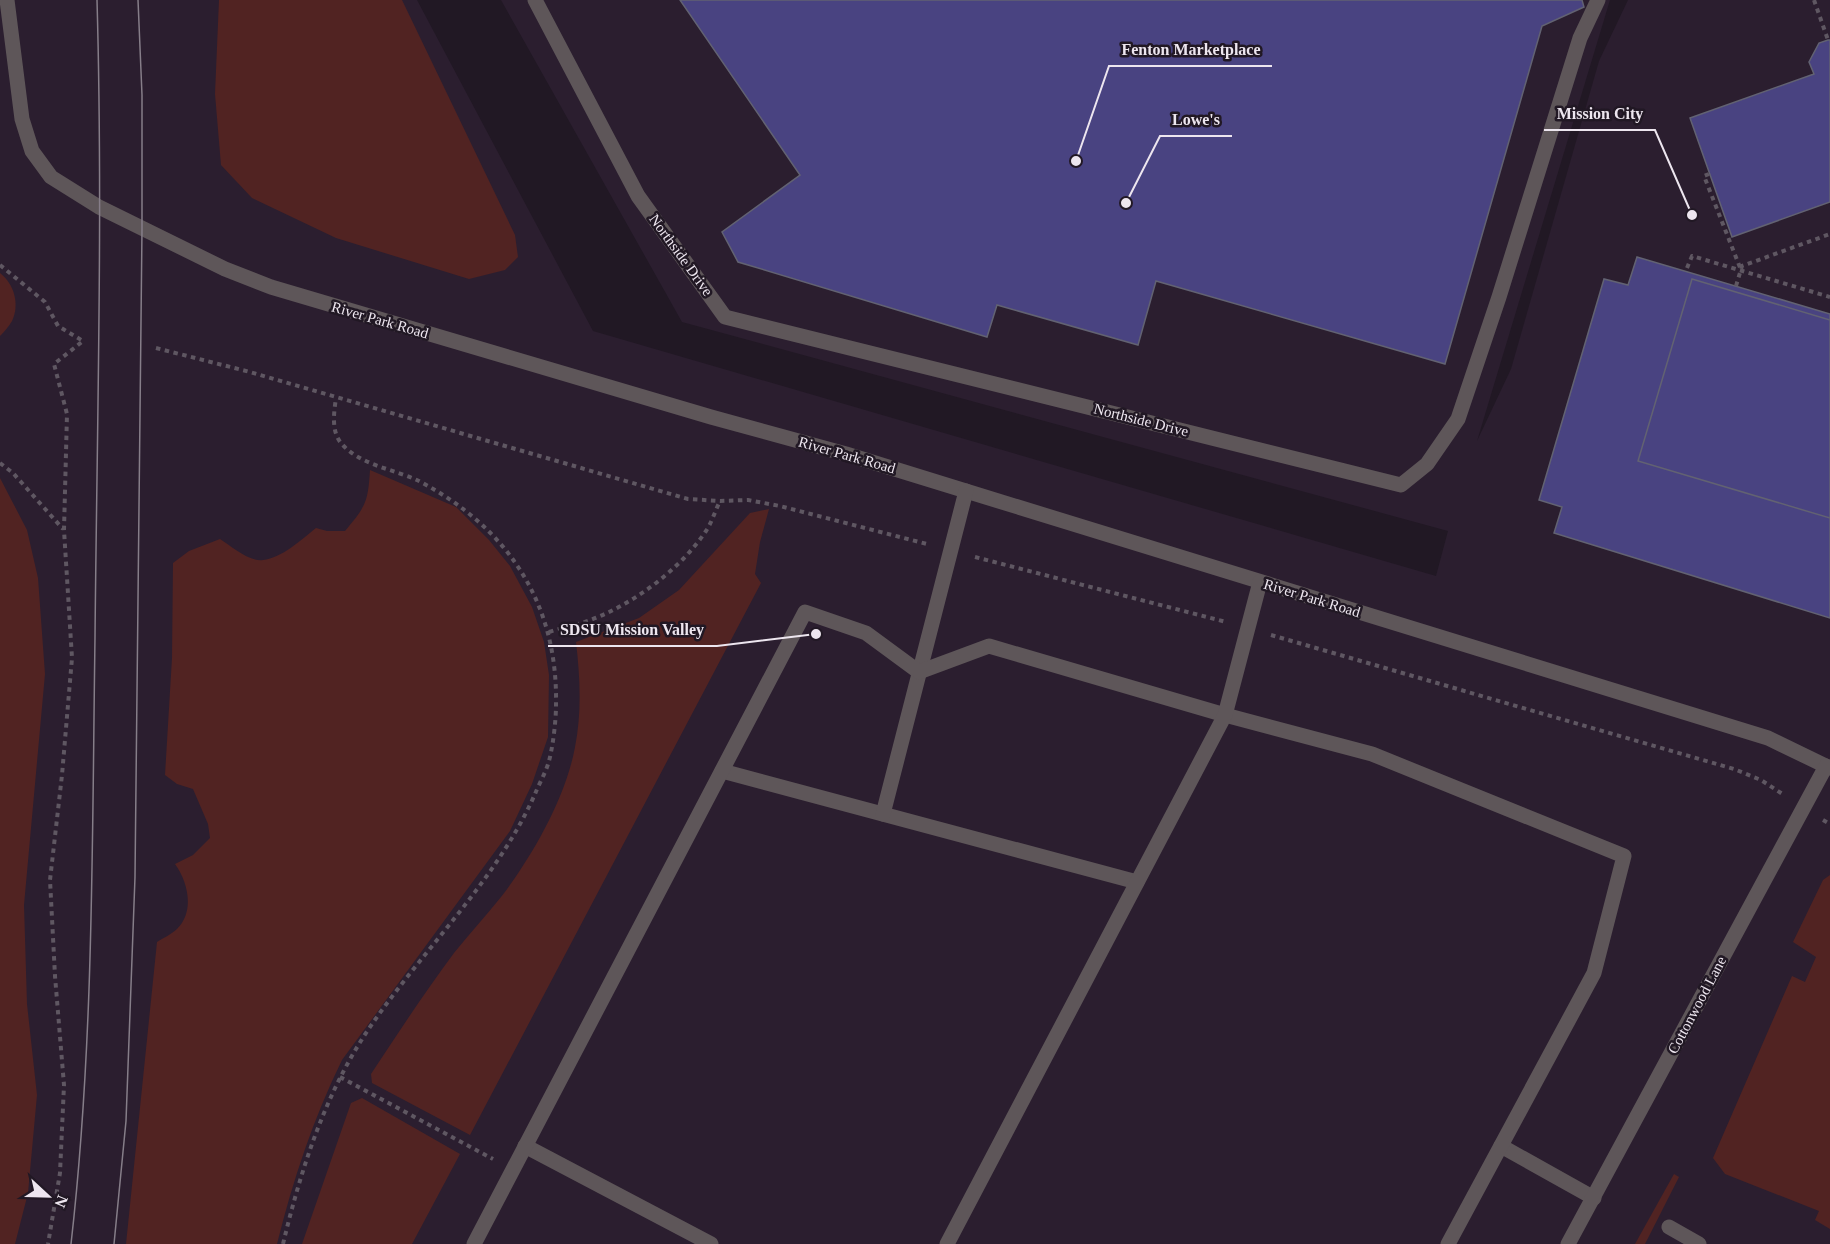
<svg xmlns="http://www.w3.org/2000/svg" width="1830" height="1244" font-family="'Times New Roman',serif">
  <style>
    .built { fill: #2b1e2f }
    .green { fill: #512322 }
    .building { fill: #494381; stroke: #626272; stroke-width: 1.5 }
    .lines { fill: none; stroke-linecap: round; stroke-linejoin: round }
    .path { stroke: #5f5762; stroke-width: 4; stroke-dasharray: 4.5 4.5; stroke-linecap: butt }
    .minor { stroke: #5e5659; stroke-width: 15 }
    .tram { stroke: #867e89; stroke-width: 1.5 }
    .labels { text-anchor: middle; stroke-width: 5; stroke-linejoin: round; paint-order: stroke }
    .street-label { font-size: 15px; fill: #ede6ef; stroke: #211824 }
    .leader { fill: none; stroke: #ede6ef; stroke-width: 2 }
    .callout-dot { fill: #ede6ef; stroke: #211824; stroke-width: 2 }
    .callout-label { font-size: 16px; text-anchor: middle; font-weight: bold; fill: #ede6ef; stroke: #211824; stroke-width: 5; stroke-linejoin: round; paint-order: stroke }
  </style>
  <rect width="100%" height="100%" fill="#211824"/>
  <polygon class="built" points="0,0 417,0 593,331 1436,576 1448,531 682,322 501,0 1610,0 1477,441 1511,369 1599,61 1628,0 1830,0 1830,1244 0,1244"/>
  <g class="green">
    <polygon points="219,0 402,0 515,235 518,257 505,270 469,279 336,238 252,198 221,165 215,94"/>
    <path d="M0,273c14,11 20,31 12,48 -3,5 -8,11 -12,15z"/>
    <path d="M370,470l86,37 33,33 21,26 22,41 12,35 5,33 -1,62 -16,47 -22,47 -168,229c-29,59 -49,120 -65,184h-151l31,-302c6,-4 15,-8 20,-13 18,-18 11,-47 -2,-65l18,-9 17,-17 -2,-14 -15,-35 -16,-5 -12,-9 7,-117 1,-95 16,-12 31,-12c11,7 29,23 43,21 19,-2 38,-20 53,-32l11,3h18c21,-25 23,-29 25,-61z"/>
    <polygon points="0,478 27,530 38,578 45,674 24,905 27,1004 37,1095 28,1193 15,1244 0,1244"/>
    <path d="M769,509l-9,33 -5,32 6,9 -291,552 -98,-52 -1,-9c27,-41 54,-82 83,-121 15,-19 32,-37 47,-56 31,-40 65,-100 74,-150 7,-35 5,-71 1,-105l63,-24 40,-28 71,-77z"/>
    <polygon points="1830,875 1830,1229 1815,1220 1819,1211 1725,1174 1713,1158 1792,976 1805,982 1816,957 1793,942 1823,880"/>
    <polygon points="362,1098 460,1154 412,1244 302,1244 351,1103"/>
    <polygon points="1674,1174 1679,1177 1645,1244 1635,1244"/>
  </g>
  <g class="building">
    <polygon points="680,0 1582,0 1584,7 1542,26 1445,364 1156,281 1138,345 997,305 987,337 738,262 722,232 800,175"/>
    <polygon points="1828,40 1830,40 1830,202 1732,237 1690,118 1814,74 1809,62 1819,43"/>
    <polygon points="1637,257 1830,314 1830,618 1554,533 1562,507 1539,500 1604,279 1628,285"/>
    <polygon points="1692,279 1830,320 1830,518 1638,461"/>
  </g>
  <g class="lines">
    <g class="path">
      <polyline points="1814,0 1828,40"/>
      <polyline points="1709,174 1704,176 1741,270"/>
      <polyline points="0,265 45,302 58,326 83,341 54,364 67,414 64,530 72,658 62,775 50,880 55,976 64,1085 60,1173 48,1244"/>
      <polyline points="1687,268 1692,256 1830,297"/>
      <polyline points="1736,286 1742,266 1830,234"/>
      <polyline points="156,348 250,372 688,499 720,501 748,500 780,506 927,544"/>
      <polyline points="0,463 13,473 63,529"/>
      <polyline points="975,557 1226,622"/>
      <path d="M549,632c12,-4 24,-6 36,-10 46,-16 94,-51 121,-91 6,-9 9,-20 14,-30"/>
      <polyline points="1271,635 1734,769 1761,780 1784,795"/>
      <polyline points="1823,820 1830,824"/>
      <polyline points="340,1077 493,1159"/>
      <path d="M283,1244c18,-75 42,-150 85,-214 54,-80 128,-148 167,-236 4,-10 11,-22 14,-33 4,-15 7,-40 7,-56 2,-102 -48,-177 -137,-224 -25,-12 -60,-16 -78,-38 -10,-12 -7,-31 -5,-45"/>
    </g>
    <g class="minor">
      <polyline points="7,0 22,119 32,151 51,177 99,207 225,269 271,287 711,417 846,454 1768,738 1830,768"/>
      <polyline points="535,0 638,196 725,317 1401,485 1427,464 1458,419 1499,297 1580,38 1598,0"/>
      <polyline points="722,771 1137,882"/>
      <polyline points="883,814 966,491"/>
      <polyline points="525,1146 711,1244"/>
      <polyline points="1501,1146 1594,1198"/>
      <polyline points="1669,1227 1699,1244"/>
      <polyline points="474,1244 805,612 866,633 919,672 989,646 1225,715 1372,754 1624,856 1594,973 1448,1244"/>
      <polyline points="947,1244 1225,715 1260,582"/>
      <polyline points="1568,1244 1826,766"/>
    </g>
    <g class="tram">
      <path d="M71,1244c23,-201 21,-404 24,-606 2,-213 8,-426 2,-638"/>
      <polyline points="114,1244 126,1121 135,877 142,229 142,95 138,0"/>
    </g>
  </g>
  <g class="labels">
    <g class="street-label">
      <text transform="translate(681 255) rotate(54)" y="5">Northside Drive</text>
      <text transform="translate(380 320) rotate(16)" y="5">River Park Road</text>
      <text transform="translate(1141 420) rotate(14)" y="5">Northside Drive</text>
      <text transform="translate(847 455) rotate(16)" y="5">River Park Road</text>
      <text transform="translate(1312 598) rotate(17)" y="5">River Park Road</text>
      <text transform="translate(1697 1005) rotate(-62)" y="5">Cottonwood Lane</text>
    </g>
  </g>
  <path class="leader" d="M1076 161L1109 66H1272M1692 215L1655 130H1544M1126 203L1160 136H1232M816 634L717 646H548"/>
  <g class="callout-dot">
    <circle cx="1076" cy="161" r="6"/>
    <circle cx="1692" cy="215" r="6"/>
    <circle cx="1126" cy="203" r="6"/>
    <circle cx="816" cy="634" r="6"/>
  </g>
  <g class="callout-label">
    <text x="1191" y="55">Fenton Marketplace</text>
    <text x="1600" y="119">Mission City</text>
    <text x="1196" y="125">Lowe's</text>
    <text x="632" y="635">SDSU Mission Valley</text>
  </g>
  <g transform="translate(48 1196) rotate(112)" stroke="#211824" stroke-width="4.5" paint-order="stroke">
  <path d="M0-4.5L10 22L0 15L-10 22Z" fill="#ede6ef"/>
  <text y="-9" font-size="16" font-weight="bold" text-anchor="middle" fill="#ede6ef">N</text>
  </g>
</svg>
